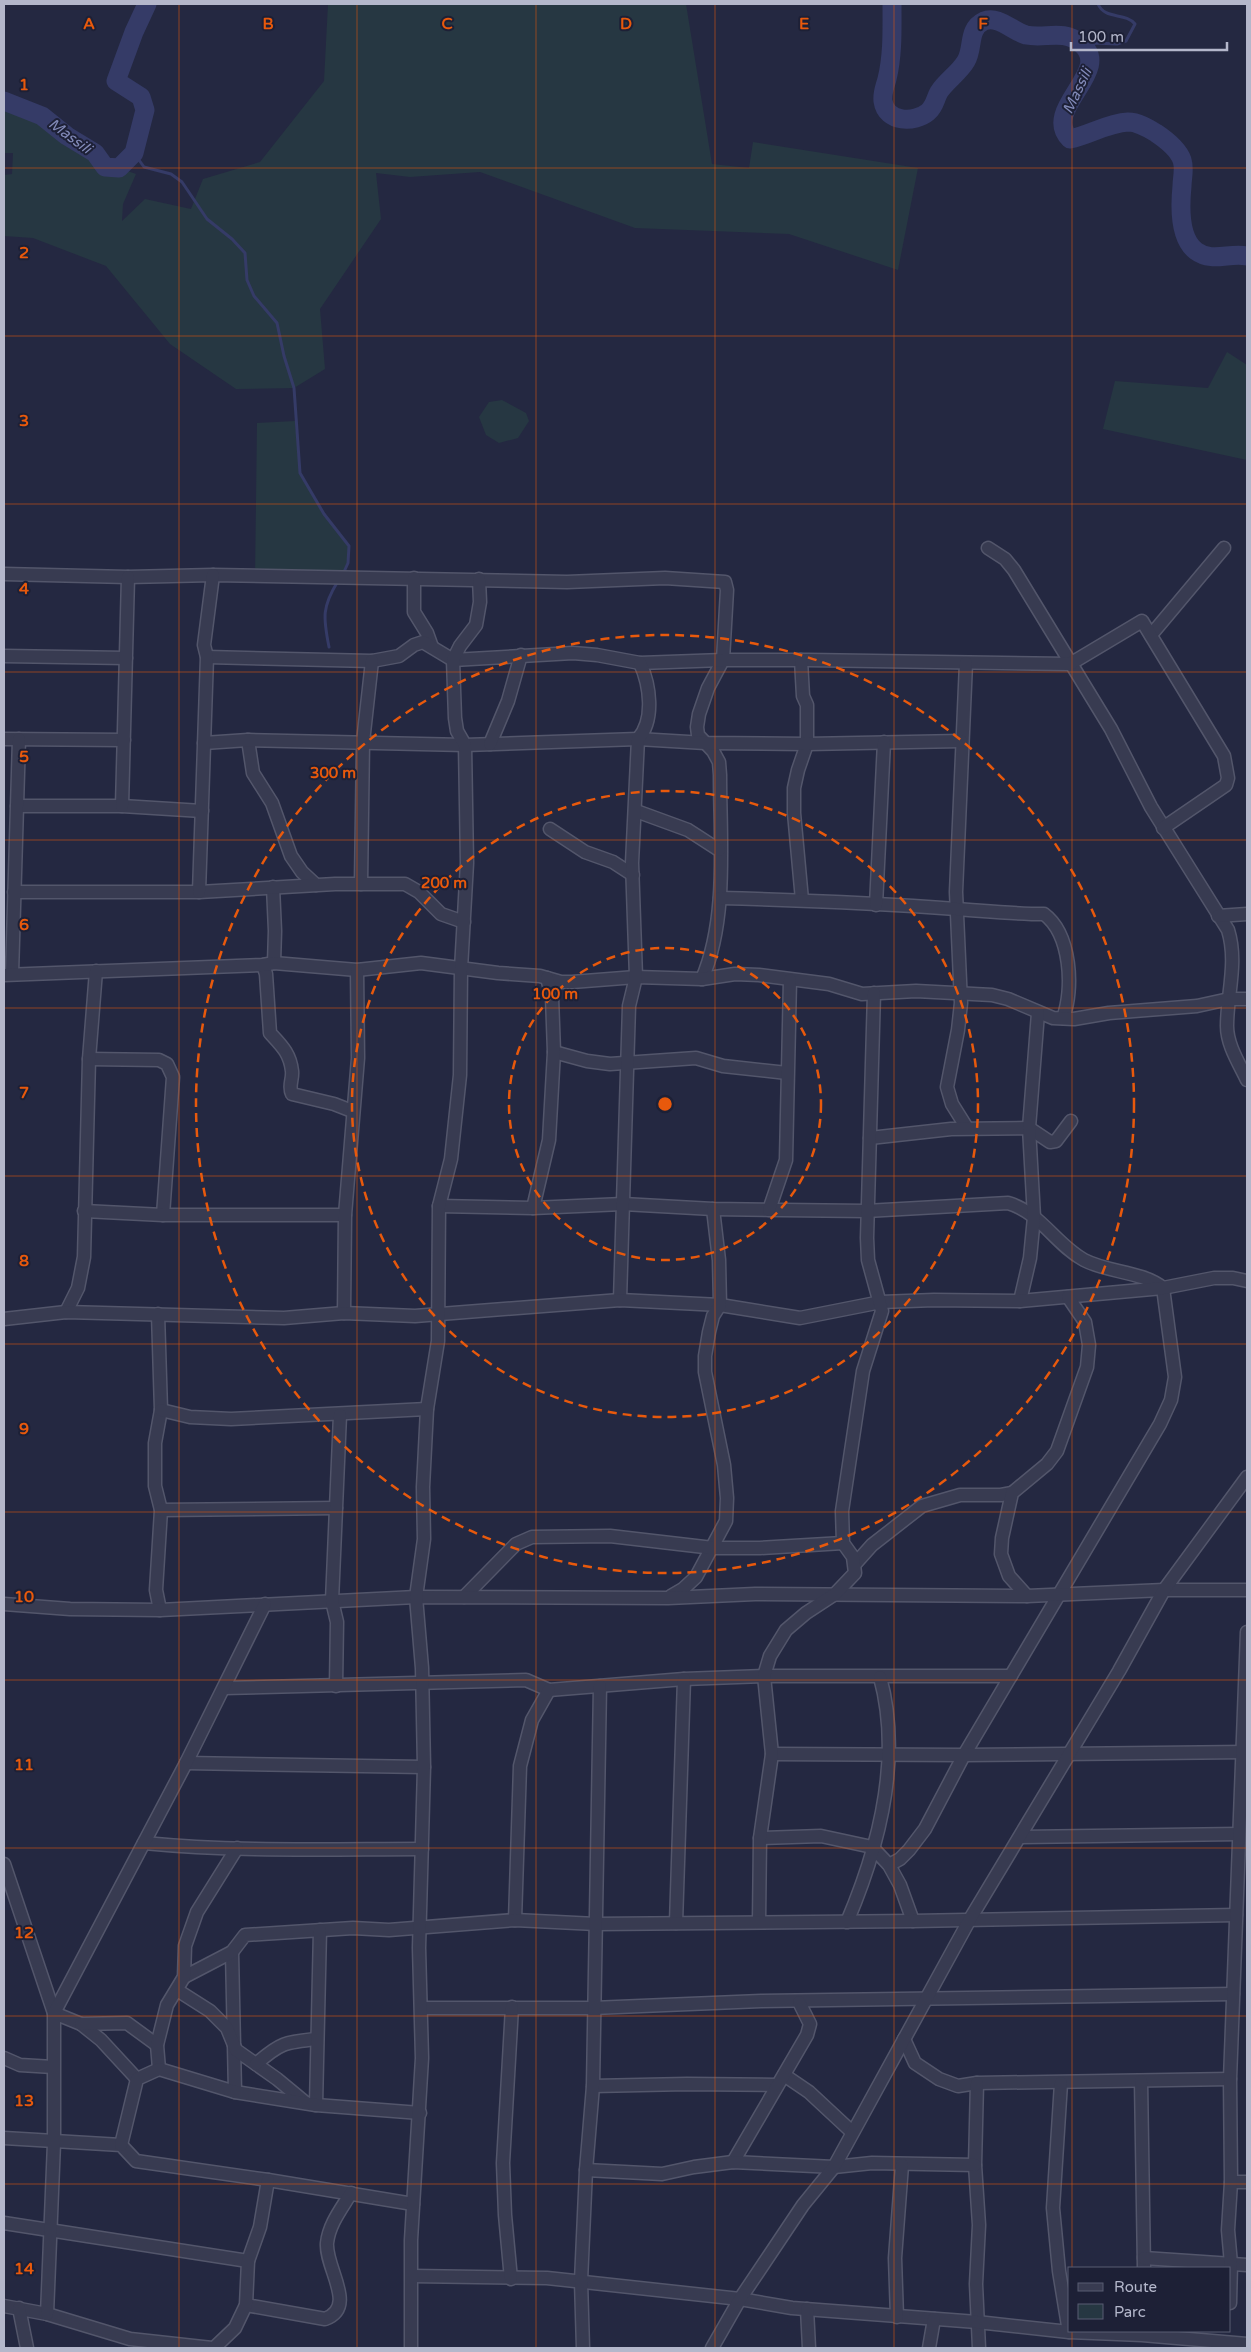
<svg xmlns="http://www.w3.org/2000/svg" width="1251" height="2352" font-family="'Varela Round',sans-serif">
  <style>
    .green { fill: #263742 }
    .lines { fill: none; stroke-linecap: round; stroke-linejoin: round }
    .stream { stroke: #353b67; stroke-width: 3 }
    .river { stroke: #353b67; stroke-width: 19 }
    .street-casing { stroke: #53566b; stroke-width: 15 }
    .street { stroke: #383b51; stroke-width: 12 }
    .grid { fill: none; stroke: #e8590c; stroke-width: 1; stroke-opacity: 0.55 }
    .ring { fill: none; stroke: #e8590c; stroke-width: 2.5; stroke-dasharray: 9 6 }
    .labels { text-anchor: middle; stroke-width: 4; stroke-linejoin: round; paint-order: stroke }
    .water-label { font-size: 15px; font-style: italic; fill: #828ab8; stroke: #1d2036 }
    .grid-label { font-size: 16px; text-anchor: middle; font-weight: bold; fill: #e8590c; stroke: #1d2036; stroke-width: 4; stroke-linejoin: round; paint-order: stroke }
    .centre { fill: #e8590c; stroke: #1d2036; stroke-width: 2.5 }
    .ring-label { font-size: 15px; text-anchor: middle; font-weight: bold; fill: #e8590c; stroke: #1d2036; stroke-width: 4; stroke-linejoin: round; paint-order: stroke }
  </style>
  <rect width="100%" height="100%" fill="#242841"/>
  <g class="green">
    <polygon points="328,4 686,4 712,164 749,168 753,142 918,168 898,270 789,234 635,228 480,172 410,177 376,173 381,219 320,309 325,369 294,388 236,389 170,344 106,266 33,238 4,236 4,175 12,174 13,153 4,153 4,101 42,116 67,136 95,153 105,167 119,168 136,174 123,204 122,221 145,199 191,209 203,179 260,162 324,81"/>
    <polygon points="1227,352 1247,365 1247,460 1103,429 1115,381 1208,388"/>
    <polygon points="502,400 526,413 529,421 518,438 499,443 486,435 479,417 489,402"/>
    <polygon points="295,421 300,473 324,514 349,546 348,563 340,579 255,578 257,423"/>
  </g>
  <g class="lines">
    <g class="stream">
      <path d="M1088,49l7,-6 22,1 9,-3 9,-17c-10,-12 -30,-4 -37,-20"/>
      <polyline points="134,153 144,167 171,174 182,182 207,219 232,239 245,253 247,280 254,296 277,323 284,356 294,388 300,473 324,514 349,546 348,563 343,574"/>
      <path d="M329,647c-6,-30 -7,-40 9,-66"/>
    </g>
    <g class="river">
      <path d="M892,4c0,25 1,51 -5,75 -2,8 -5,14 -4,22 3,22 32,22 45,11 7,-6 7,-13 11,-20 7,-11 20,-19 27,-31 8,-13 1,-32 18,-40 14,-6 28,10 42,14 19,4 37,-6 54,8 36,27 -40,66 -10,96 19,-4 38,-16 58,-17 10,0 20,6 28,11 9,6 22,16 26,27 3,9 0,18 0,26 -2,20 -3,52 14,65 16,12 34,1 51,5"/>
      <polyline points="4,101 42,116 67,136 95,153 105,167 119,168 134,153 145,110 141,97 116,81 134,32 147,4"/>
    </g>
    <defs>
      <g id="street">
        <path d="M988,548l17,11 9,11 97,159 40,78 77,123c10,32 -1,64 -1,96 0,19 12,37 20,54"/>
        <path d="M4,574l124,3 85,-2 354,7 98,-4 60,4 2,8 -4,70 -15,28 -9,26 -2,13 1,8 15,16 6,11 1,13c0,66 8,144 -18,204"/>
        <polyline points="414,578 414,612 427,633 432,647"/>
        <polyline points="1151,635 1224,548"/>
        <polyline points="4,656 126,658"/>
        <polyline points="207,657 372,661 399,656 414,645 423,642 453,660 573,653 597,655 640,663 723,660 808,660 1070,664 1142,621 1224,756 1228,778 1226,785 1163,828"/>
        <polyline points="801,660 803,696 807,705 807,744 798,770 794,788 794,813 802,900"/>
        <polyline points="966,663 956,892 961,1003 958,1030 947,1087 952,1104 967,1128"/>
        <polyline points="4,739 124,740"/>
        <polyline points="248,740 253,773 272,803 291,856 302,872 316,885"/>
        <polyline points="204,743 248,740 465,745 638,739 705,743 807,744 961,741"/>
        <polyline points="490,744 508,701 521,655"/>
        <polyline points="17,806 122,806 202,811"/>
        <polyline points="122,806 128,577"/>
        <polyline points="636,811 688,830 719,850"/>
        <polyline points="550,829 585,852 613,862 633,875"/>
        <polyline points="361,884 363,742 372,661"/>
        <polyline points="273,887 275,931 274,963"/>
        <polyline points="14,892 199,892 335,884 405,884 419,892 441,914 464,922"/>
        <polyline points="199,892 207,657 204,645 213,575"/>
        <path d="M720,898c79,2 158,5 236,11 30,2 58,5 88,5 27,20 30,75 19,104"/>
        <polyline points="876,905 884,742"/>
        <polyline points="1218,916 1247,914"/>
        <path d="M263,965l3,9 4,59c11,12 20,20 22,38 1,9 -4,15 0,23l42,10 18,7"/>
        <polyline points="12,974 19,739"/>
        <polyline points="4,975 263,965 274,963 357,970 421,963 498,973 540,976 561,982 572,982 636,977 702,979 735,974 759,975 829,984 862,994 916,991 992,995 1008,999 1053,1018 1074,1019 1109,1013 1197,1006 1229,999 1247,999"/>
        <polyline points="554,1052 587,1061 610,1064 696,1058 723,1066 787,1073"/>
        <polyline points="89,1059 159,1060 167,1064 173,1077 163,1215"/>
        <polyline points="870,1138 951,1129 1029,1128 1050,1142 1056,1141 1071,1121"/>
        <path d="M439,1206l94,2 90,-4 90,5 153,2 142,-8c32,9 48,42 76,57 25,13 58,11 79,28l12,89 -4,23 -11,24 -196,331 -39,74 -16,21 -9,9 -11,6"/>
        <polyline points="533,1208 549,1140 554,1052 552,997 547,978"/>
        <polyline points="769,1210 786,1160 790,980"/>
        <polyline points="84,1211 163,1215 345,1215"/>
        <path d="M620,1300l9,-294 7,-29 -4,-114 6,-124c17,-19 12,-54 2,-76"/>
        <polyline points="1020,1301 1030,1258 1034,1217 1029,1128 1038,1013"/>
        <polyline points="66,1312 78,1288 84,1257 89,1059 96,971"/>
        <polyline points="344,1313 345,1215 358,1058 357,970"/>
        <polyline points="158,1314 161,1410 155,1443 155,1486 161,1510 156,1590 160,1610"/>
        <polyline points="4,1319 66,1312 284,1318 344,1313 415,1316 620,1300 720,1305 800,1318 881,1302 934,1300 1020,1301 1163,1288 1214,1278 1233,1278 1247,1281"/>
        <polyline points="161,1410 190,1417 231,1419 427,1409"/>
        <polyline points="161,1510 336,1508"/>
        <polyline points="855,1564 872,1545 922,1506 960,1495 1001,1495 1012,1493"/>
        <polyline points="671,1596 683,1589 696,1577 726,1521 727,1498 724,1465 705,1372 705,1356 709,1332 713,1316 720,1305 719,1260 713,1209"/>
        <polyline points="1027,1596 1009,1576 1001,1554 1002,1538 1012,1493 1047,1464 1057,1451 1087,1367 1089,1345 1085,1322 1068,1297"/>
        <polyline points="464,1597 516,1544 532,1537 610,1536 713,1548 760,1548 843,1543"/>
        <polyline points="4,1604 70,1609 160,1610 416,1597 668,1598 755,1594 1027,1596 1164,1590 1247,1590"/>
        <polyline points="336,1686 337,1622 332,1601 340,1415"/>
        <polyline points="224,1688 526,1680 549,1690 684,1679 764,1676 1011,1676"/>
        <polyline points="772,1754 964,1755 1247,1752"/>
        <polyline points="186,1763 424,1767"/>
        <polyline points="1021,1837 1239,1834"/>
        <polyline points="760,1838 821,1836 872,1847 889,1865 900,1885 913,1921"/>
        <path d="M144,1843c92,9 185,6 278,6"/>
        <polyline points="4,1864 54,2013 81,2024 101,2040 137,2079"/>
        <polyline points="515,1920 520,1766 532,1720 549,1690"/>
        <polyline points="759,1922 760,1838 772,1754 764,1676 770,1656 786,1630 806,1613 835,1594 855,1573 853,1557 843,1543 842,1511 863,1371 882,1311 868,1260 867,1238 874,993"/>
        <path d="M847,1922c32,-75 55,-165 33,-245"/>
        <polyline points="676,1923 684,1679"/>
        <polyline points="232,1952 235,2092"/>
        <polyline points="184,1977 232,1952 245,1935 353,1928 389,1930 515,1920 596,1924 913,1921 1236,1915"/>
        <polyline points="177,1990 210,2011 227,2028 236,2050 277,2079 306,2103"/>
        <polyline points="422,2008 593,2008 761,2001 1233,1994"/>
        <polyline points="81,2024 127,2023 157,2045"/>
        <polyline points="904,2039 915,2063 939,2079 958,2086 977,2083 1230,2079"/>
        <polyline points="4,2058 20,2065 53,2067"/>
        <path d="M256,2064c24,-21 29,-22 61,-25"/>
        <polyline points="159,2069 157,2045 167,2005 184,1977 185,1946 197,1912 237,1848"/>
        <polyline points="784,2075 809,2092 852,2132"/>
        <polyline points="1141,2081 1144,2268"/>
        <polyline points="977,2083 975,2165 979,2225 976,2284 979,2348"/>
        <polyline points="1061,2083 1053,2208 1059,2271 1069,2332"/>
        <polyline points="593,2086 687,2084 777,2085"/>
        <polyline points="316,2105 320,1930"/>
        <polyline points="4,2138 121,2145 136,2161 268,2180 413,2204"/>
        <polyline points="121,2145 137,2079 159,2069 235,2092 316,2105 420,2113"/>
        <polyline points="733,2162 807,2035 810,2024 799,2002"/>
        <polyline points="586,2170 662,2174 694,2167 733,2162 834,2167 872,2163 975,2165"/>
        <polyline points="1231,2182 1247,2182"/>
        <polyline points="4,2223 248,2261"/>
        <polyline points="1144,2258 1247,2265"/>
        <polyline points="412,2276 547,2278 740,2299 792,2308 977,2322 1069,2332 1142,2335 1247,2344"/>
        <polyline points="511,2279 505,2215 503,2163 512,2007"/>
        <polyline points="1230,2303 1231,2264 1228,2230 1231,2182 1230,2079 1247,1632"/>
        <path d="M246,2305l79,14c33,-12 0,-51 2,-76 2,-19 15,-35 24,-50"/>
        <polyline points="4,2306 47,2314 130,2339 212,2348"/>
        <polyline points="19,2308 27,2348"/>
        <polyline points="807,2309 809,2348"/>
        <polyline points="47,2314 54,2143 54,2013 186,1763 265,1604"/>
        <polyline points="897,2317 895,2258 902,2165"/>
        <polyline points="214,2348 235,2328 246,2305 248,2261 260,2227 268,2180"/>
        <polyline points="411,2348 411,2240 422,2058 419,1948 424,1767 422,1668 416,1597 424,1539 423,1487 427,1409 438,1341 439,1206 451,1159 460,1075 461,969 467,863 465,745 457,731 455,718 453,660 460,646 476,625 480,602 479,579"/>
        <polyline points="583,2348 581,2281 586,2170 593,2086 600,1686"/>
        <polyline points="712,2348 740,2299 803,2205 834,2167 970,1919 1119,1671 1164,1590 1247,1477"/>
        <polyline points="929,2348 934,2319"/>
      </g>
    </defs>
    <use href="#street" class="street-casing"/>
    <use href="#street" class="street"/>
  </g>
  <path class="grid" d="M179,4v2344M357,4v2344M536,4v2344M715,4v2344M894,4v2344M1072,4v2264M4,168h1243M4,336h1243M4,504h1243M4,672h1243M4,840h1243M4,1008h1243M4,1176h1243M4,1344h1243M4,1512h1243M4,1680h1243M4,1848h1243M4,2016h1243M4,2184h1243M1072,2331v17"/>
  <g class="ring">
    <circle cx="665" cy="1104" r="156"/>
    <circle cx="665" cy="1104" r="313"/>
    <circle cx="665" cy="1104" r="469"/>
  </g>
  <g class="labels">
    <g class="water-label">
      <text transform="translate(1077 91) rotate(-65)" y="5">Massili</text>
      <text transform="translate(70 136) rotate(36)" y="5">Massili</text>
    </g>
  </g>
  <g class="grid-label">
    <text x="89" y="29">A</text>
    <text x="268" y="29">B</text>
    <text x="447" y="29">C</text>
    <text x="626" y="29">D</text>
    <text x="804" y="29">E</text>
    <text x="983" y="29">F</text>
    <text x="24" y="90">1</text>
    <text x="24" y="258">2</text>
    <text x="24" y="426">3</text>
    <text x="24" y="594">4</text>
    <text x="24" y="762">5</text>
    <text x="24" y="930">6</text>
    <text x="24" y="1098">7</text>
    <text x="24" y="1266">8</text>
    <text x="24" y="1434">9</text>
    <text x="24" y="1602">10</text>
    <text x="24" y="1770">11</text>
    <text x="24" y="1938">12</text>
    <text x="24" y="2106">13</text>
    <text x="24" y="2274">14</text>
  </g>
  <circle cx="665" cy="1104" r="8" class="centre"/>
  <g class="ring-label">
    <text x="333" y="778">300 m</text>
    <text x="444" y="888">200 m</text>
    <text x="555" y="999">100 m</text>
  </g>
  <rect width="1251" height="2352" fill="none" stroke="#b4b7cb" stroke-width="10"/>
  <rect x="1068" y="2267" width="162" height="65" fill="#1d2036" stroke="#595c72"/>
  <rect x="1078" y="2283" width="25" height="8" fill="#383b51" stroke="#595c72"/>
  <text x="1114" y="2292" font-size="15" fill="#b4b7cb">Route</text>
  <rect x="1078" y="2304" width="25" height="15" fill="#263742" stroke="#595c72"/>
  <text x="1114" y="2317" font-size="15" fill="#b4b7cb">Parc</text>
  <path d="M1071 42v8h156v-8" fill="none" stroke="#b4b7cb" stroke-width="2.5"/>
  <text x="1078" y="42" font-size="15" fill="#b4b7cb" stroke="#1d2036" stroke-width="4" paint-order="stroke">100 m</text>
</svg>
